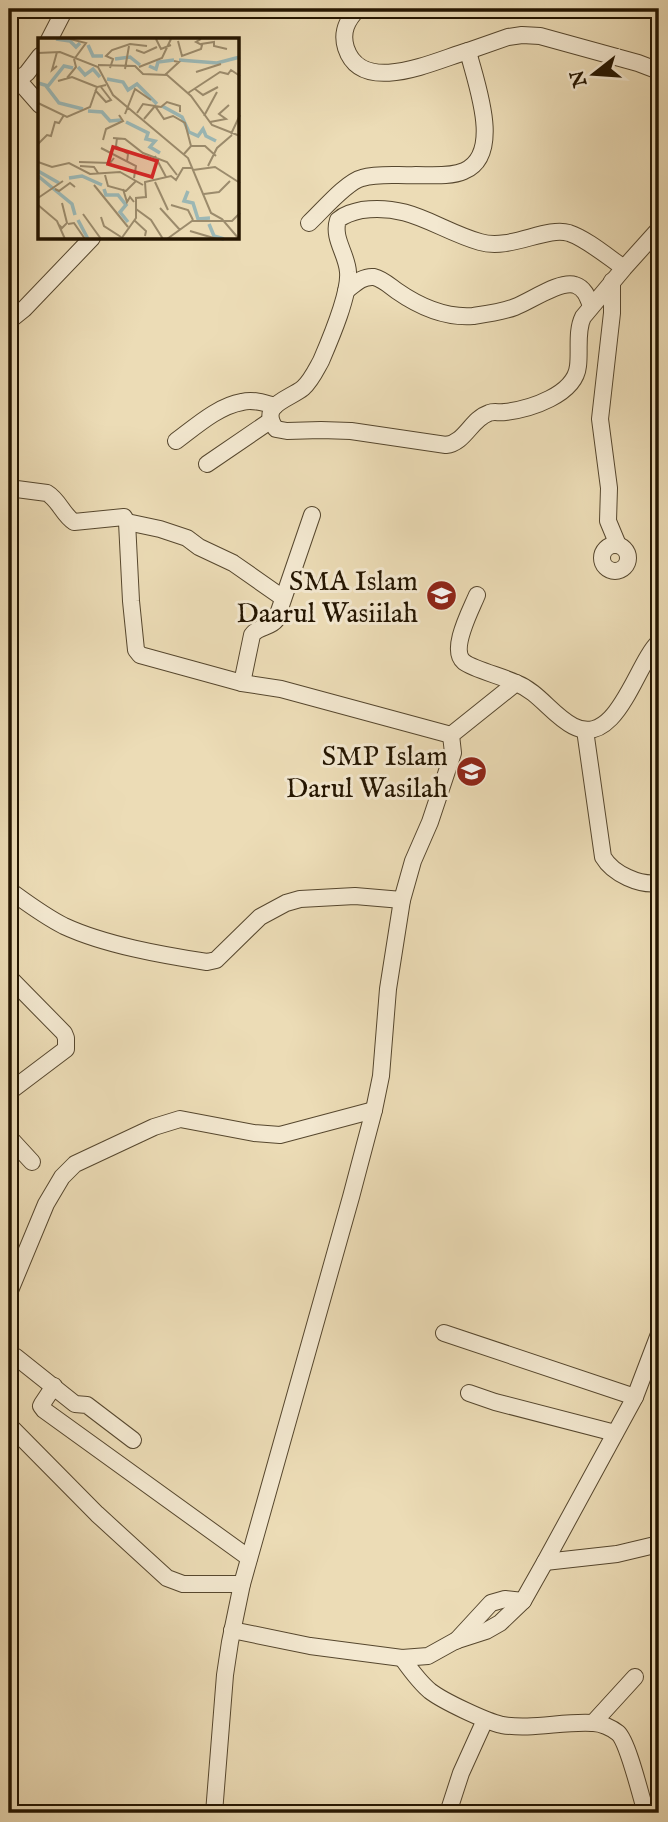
<svg xmlns="http://www.w3.org/2000/svg" width="668" height="1822" font-family="'IM FELL English',serif">
  <style>
    .lines { fill: none; stroke-linecap: round; stroke-linejoin: round }
    .minor-casing { stroke: #56472e; stroke-width: 18 }
    .minor { stroke: #f3e8d0; stroke-width: 16 }
    .labels { text-anchor: middle; stroke-width: 6; stroke-linejoin: round; paint-order: stroke }
    .poi-label { font-size: 28px; fill: #241500; stroke: #f3e8d0; text-anchor: end }
    .inset-river { fill: none; stroke: #9cb9b7; stroke-width: 3.5 }
    .inset-road { fill: none; stroke: #9c8c6d; stroke-width: 2 }
    .view { fill: #d62828; fill-opacity: 0.15; stroke: #d62828; stroke-width: 3.5 }
    .inset-edge { fill: none; stroke: #241500; stroke-width: 3.5 }
  </style>
  <rect width="100%" height="100%" fill="#ecdcb6"/>
  <filter id="stains"><feTurbulence type="fractalNoise" baseFrequency=".00286" numOctaves="4"/><feColorMatrix values="0 0 0 0 .2 0 0 0 0 .09 0 0 0 0 .02 0 0 0 .5 -.17"/></filter>
  <radialGradient id="worn" r=".72"><stop offset=".6" stop-color="#630" stop-opacity="0"/><stop offset="1" stop-color="#630" stop-opacity=".3"/></radialGradient>
  <g class="lines">
    <defs>
      <g id="minor">
        <polyline points="49,40 65,9"/>
        <polyline points="468,51 508,37 522,35 540,36 638,63 659,71"/>
        <polyline points="18,80 40,105"/>
        <polyline points="9,87 27,73 40,56"/>
        <path d="M309,223c13,-12 37,-41 53,-45 17,-5 37,-2 54,-3 15,0 35,2 48,-4 40,-17 11,-90 4,-120 -32,9 -106,46 -122,-3 -5,-16 1,-28 12,-39"/>
        <path d="M624,268c-16,-11 -37,-29 -55,-35 -23,-7 -59,18 -89,9 -42,-12 -70,-39 -118,-32 -9,2 -17,4 -24,10 -6,18 9,34 10,52 2,22 -18,68 -27,89 -5,9 -10,20 -18,27 -15,12 -45,17 -27,41l11,2 34,-1 30,1 95,14c19,-2 25,-26 43,-32 5,-2 10,0 16,-1 25,-3 70,-17 73,-46 2,-15 -2,-35 5,-49l41,-49 35,-39"/>
        <polyline points="612,281 612,313 600,419 609,488 608,521 618,545"/>
        <path d="M346,291c9,-7 16,-15 28,-14 9,2 17,10 23,14 23,16 48,27 76,25 14,-2 29,-4 42,-9 16,-6 45,-27 60,-22 10,3 13,13 16,21"/>
        <polyline points="9,321 24,309 92,238"/>
        <path d="M176,441c19,-14 42,-35 66,-39 11,-3 23,1 33,4"/>
        <polyline points="207,464 270,421"/>
        <path d="M9,488l38,5c12,7 16,22 27,29l50,-5 3,5 33,7 27,9 12,9 34,16 50,35"/>
        <polyline points="127,522 131,601 136,650 140,655 242,683 281,689 451,735"/>
        <circle cx="615" cy="558" r="13"/>
        <path d="M477,595c-6,15 -28,55 -13,67 9,7 40,15 52,21"/>
        <path d="M242,683l10,-48c6,-9 18,-7 24,-15l36,-105"/>
        <path d="M585,730l18,127c10,17 37,29 56,26"/>
        <path d="M9,890c18,13 35,26 55,36 41,19 98,29 143,36l9,-2 44,-43 26,-14 14,-4 55,-3 47,4"/>
        <polyline points="9,977 64,1033 66,1038 66,1049 9,1092"/>
        <polyline points="9,1137 32,1162"/>
        <polyline points="9,1293 46,1204 62,1177 75,1164 154,1127 180,1119 254,1133 280,1135 374,1110"/>
        <polyline points="444,1333 635,1397"/>
        <polyline points="9,1355 16,1357 75,1404 87,1405 133,1440"/>
        <polyline points="54,1386 42,1404 41,1406 44,1410 249,1558"/>
        <polyline points="469,1393 495,1402 615,1433"/>
        <polyline points="9,1425 97,1514 167,1578 183,1584 242,1584"/>
        <polyline points="545,1562 617,1554 659,1544"/>
        <polyline points="232,1630 310,1646 402,1658 428,1656 455,1641 486,1631 500,1623 523,1601 545,1562 635,1397 659,1334"/>
        <polyline points="456,1641 491,1603 505,1599 523,1601"/>
        <path d="M402,1658c8,11 17,24 28,33 13,10 55,30 72,34 30,5 61,-4 91,-2 8,0 19,5 25,10 10,9 23,64 28,80"/>
        <polyline points="593,1723 635,1677"/>
        <path d="M214,1813l11,-138 5,-33 12,-58 109,-387 23,-87 7,-34 7,-87 14,-89 11,-39 17,-39 23,-69 -2,-18 65,-52c23,9 36,32 57,43 44,23 63,-63 86,-84"/>
        <polyline points="448,1813 461,1773 485,1720"/>
      </g>
    </defs>
    <use href="#minor" class="minor-casing"/>
    <use href="#minor" class="minor"/>
  </g>
  <defs>
    <symbol id="school-disc" viewBox="-11 -11 22 22"><circle r="9.5" fill="#8f2418" stroke="#f3e8d0"/><path d="M0-5L7-2L0 1L-7-2ZM-4 1L0 2.5L4 1V4Q0 6-4 4Z" fill="#fff"/></symbol>
  </defs>
  <g fill-rule="evenodd">
    <use href="#school-disc" x="424" y="578" width="35" height="35"/>
    <use href="#school-disc" x="454" y="754" width="35" height="35"/>
  </g>
  <g class="labels">
    <g class="poi-label">
      <text x="418" y="590">SMA Islam<tspan x="418" dy="32">Daarul Wasiilah</tspan></text>
      <text x="448" y="765">SMP Islam<tspan x="448" dy="32">Darul Wasilah</tspan></text>
    </g>
  </g>
  <g transform="translate(38 38)">
    <rect width="201" height="201" fill="#ecdcb6"/>
    <path class="inset-river" d="M18,1l14,2 6,6 4,-4M50,7l5,11h10M77,21l15,-2 10,8M141,22l38,3 23,-6M111,28l7,3 2,-7 16,-2M40,29l7,8 8,-6 7,8M69,41l16,3 5,8 9,-6 20,20M0,45l10,3 16,-20 9,2M8,48l13,17 24,6M124,68l20,11 7,15 9,4 5,-7 3,7 10,5M50,73l14,1 8,9 11,-1M88,84l22,11 -2,6 9,2 -5,6 10,6M0,133l21,12M0,138l34,28 3,11M31,140l13,-2 20,9M66,151l2,6h12l8,10 -6,7 8,10M150,153l-4,10 9,2 5,16 12,-1M40,182l10,19M171,186l5,12 10,3"/>
    <path class="inset-road" d="M32,1l16,4 -11,15M118,1l5,10 10,-4M140,3l4,15 19,-7 1,-4 -6,-3 5,-3M163,6l13,-2v4l13,3M98,12l8,3 13,-6M0,15l22,-1 38,15 15,28 75,63 23,55 11,6 17,20M60,27l37,1 8,8 24,1 24,21 21,29 28,11M19,28l-5,4 5,-18M101,29l23,-9 9,-19M72,30l3,-9 -7,-3 6,-6 18,-6 17,2M87,31l4,-23M158,34l25,-8M127,37l14,-13 -5,-1M29,40l9,-11 -2,-8M20,43l14,-4 25,10M157,51l8,6 15,-8M57,52l11,12 5,-2 -10,-13M150,55l32,-21 8,2 3,-4 9,6M0,65l29,14 23,-10 7,-20 9,-2M99,75l6,-9 18,3 6,-5 13,4v6M87,76l10,-25 16,11M166,78l13,-24M106,81l11,-13 9,13 9,-3 12,7 6,23M172,84l16,-3 -7,-5 10,-9M193,96l9,-19M75,100l12,1 18,14 24,9 10,13M79,100l-1,8 12,8 -1,8M65,102l3,-11 17,-8 -4,-6M0,106l9,-9 4,1 4,-14 4,1 5,-8M63,110l35,18 -2,12M146,116l7,-8h14l11,10M117,118l11,21M0,124l14,5 17,-4 21,11 30,-2 23,13M41,124l31,1 4,-5M42,128l14,1 4,6M170,128l9,-18 15,-13M155,132l22,-3 25,16M67,137l3,11 18,5 10,-10M117,144l13,28M56,147l34,42M17,151l4,2 11,-8 5,4M85,151l4,13 3,-5 4,5M166,156l15,-2 11,-11M0,160l25,-17M0,167l19,16 8,18M133,167l17,5 5,10M122,170l20,22M98,171l15,11 12,19M45,176l18,25M63,179l3,9 17,11M96,182l12,11 -1,5M30,186l6,-1 11,16M21,187l3,3 5,-5 -5,-20M152,193l27,8M83,201l15,-21v-20l10,-1 -1,-15 26,-6 5,4 7,-12h9M129,201l25,-18h40l8,-8"/>
    <path class="view" d="M75,109l44,14 -5,16 -44,-13z"/>
    <rect width="201" height="201" class="inset-edge"/>
  </g>
  <rect width="668" height="1822" fill="none" stroke="#ecdcb6" stroke-width="35"/>
  <rect x="10" y="10" width="647" height="1801" fill="none" stroke="#241500" stroke-width="3.5"/>
  <rect x="18" y="18" width="633" height="1787" fill="none" stroke="#241500" stroke-width="2"/>
  <g transform="translate(594 74) rotate(253)" stroke="#f3e8d0" stroke-width="5" paint-order="stroke">
  <path d="M0-5L12 26L0 18L-12 26Z" fill="#241500"/>
  <text y="-10" font-size="19" font-weight="bold" text-anchor="middle" fill="#241500">N</text>
  </g>
  <rect width="100%" height="100%" filter="url(#stains)"/>
  <rect width="100%" height="100%" fill="url(#worn)"/>
</svg>
